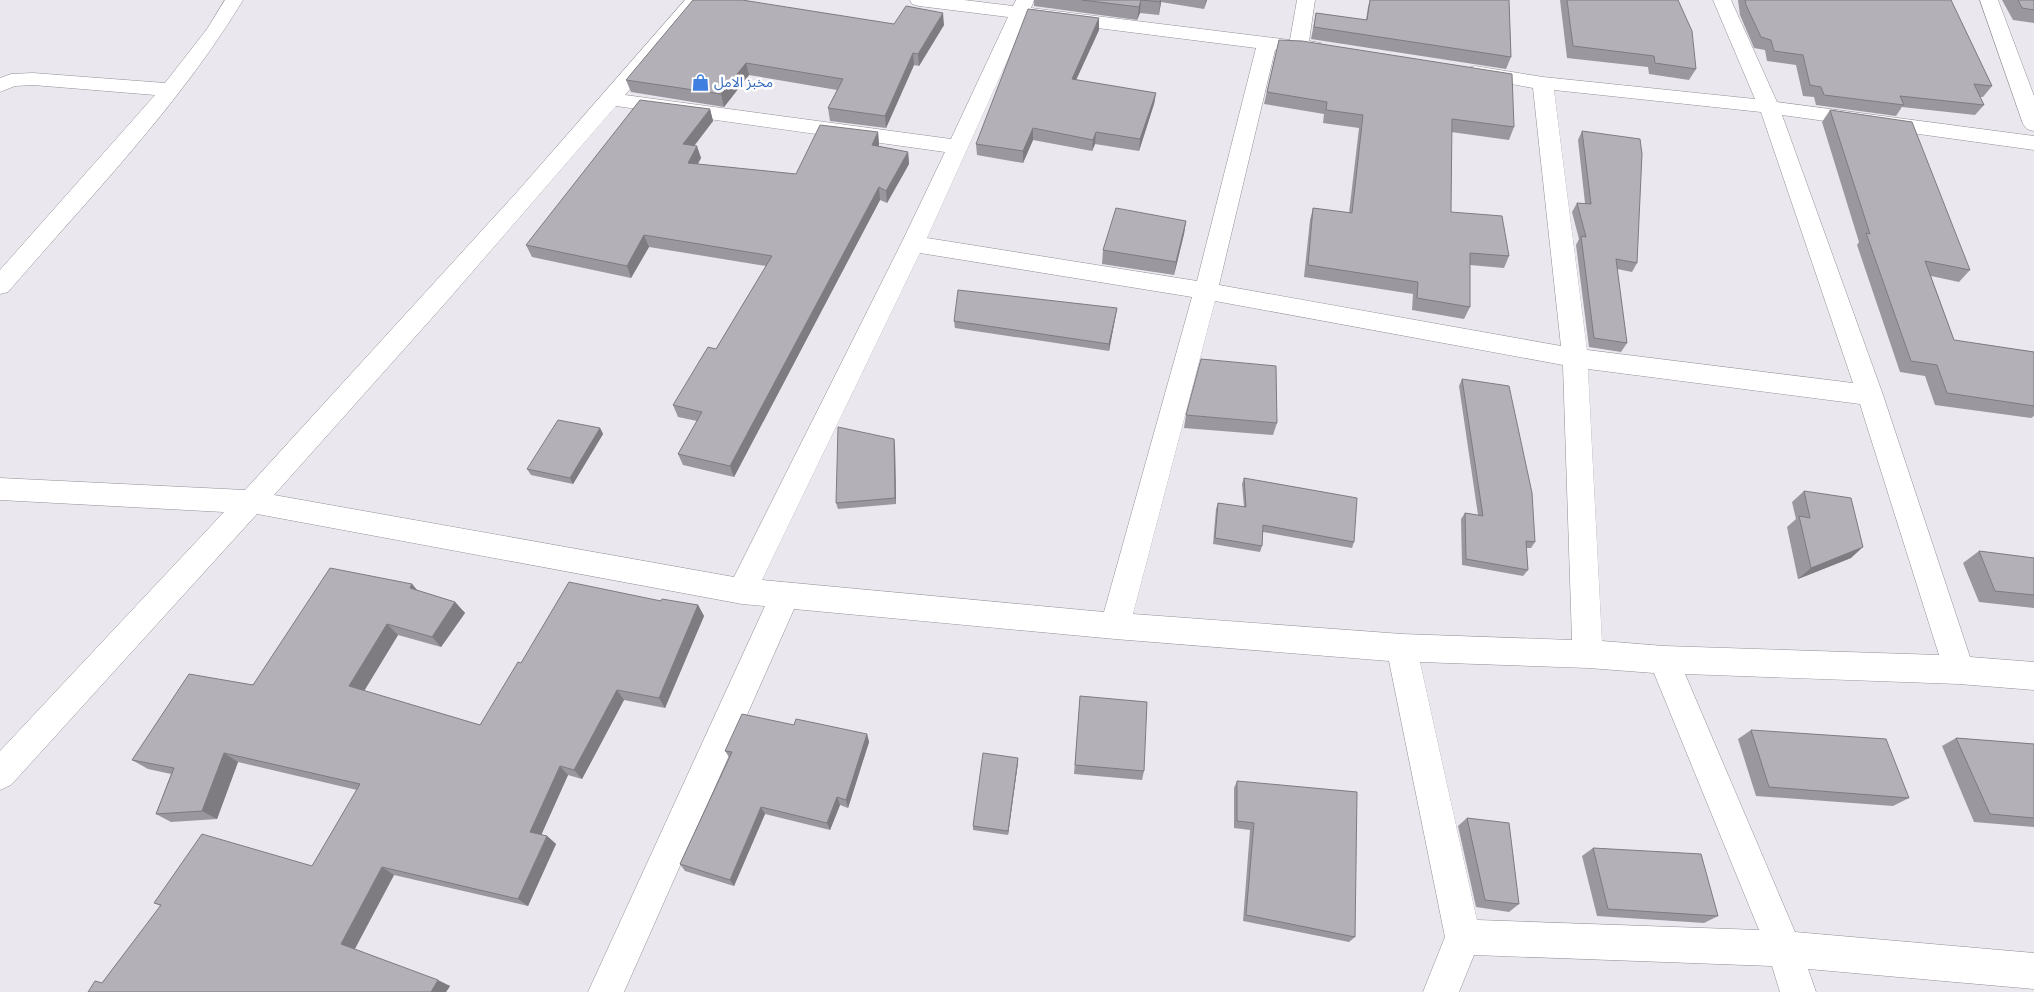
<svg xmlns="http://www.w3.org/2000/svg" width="2034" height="992" font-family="'Times New Roman','Noto Sans Arabic',serif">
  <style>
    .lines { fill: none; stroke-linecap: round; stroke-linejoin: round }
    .minor-casing { stroke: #938f96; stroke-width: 1 }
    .minor { fill: #fff; fill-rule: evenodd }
    .wall { fill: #9b979e }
    .shaded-wall { fill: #7e7b81 }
    .building { fill: #b4b0b8; stroke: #7e7b81 }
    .labels { text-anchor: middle; stroke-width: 5; stroke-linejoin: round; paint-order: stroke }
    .far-shop-label { font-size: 14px; fill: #366cbe; stroke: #fff; text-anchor: start }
  </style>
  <rect width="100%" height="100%" fill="#ebe7ef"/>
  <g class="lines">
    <defs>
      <g id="minor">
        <path d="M225,0h18c-64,106 -154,198 -235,292l-8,2v-24l155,-175 -122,-10 -18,1 -15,6v-14l11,-4 22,-1 132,10 42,-54z"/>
        <path d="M685,0h19l-79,95 326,44 57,-122 -89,-11 -7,-2 -2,-4h54l49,6 3,-6h18l-3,8 259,32 7,-40h18l-6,41 12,2 3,4 -3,4 -7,2 -39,-3 -56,235 342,61 -28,-258 -65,-12 -3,-4 3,-4 7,-2 68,11 212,22 -42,-99h18l46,102 257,34v14l-252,-35 101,280 87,262 64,5v28l-75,-6 -274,-10 110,258 239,21v36l-226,-20 8,23h-36l-8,-26 -298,-11 -15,37h-36l22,-55 -56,-276 -274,-22 -321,-30 -170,383h-36l177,-386 -23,-2 -485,-90 -246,271 -11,5v-39l224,-239 -224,-12v-22l245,12 272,-298zM1026,19l230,29 -59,233 -270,-43zM1554,90l207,22 92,271 -266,-33zM616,106l329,46 -44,92 -167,333 -460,-82 174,-195zM920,253l272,44 -88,315 -342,-32zM1215,301l348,64 9,275 -170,-6 -269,-20zM1588,369l272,35 79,251 -275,-9 -62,-5zM1420,662l168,6 66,5 105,257 -282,-10z"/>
        <polygon points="1980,0 1998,0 2034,96 2034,131 2027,129 2023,124"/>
      </g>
    </defs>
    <use href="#minor" class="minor-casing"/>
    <use href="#minor" class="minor"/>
  </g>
  <g class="wall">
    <polygon points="1034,0 1207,0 1204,9 1161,2 1159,15 1140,13 1137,20 1034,6"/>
    <polygon points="1370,0 1509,0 1511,57 1506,69 1311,39 1316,13 1366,20 1368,7"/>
    <polygon points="1560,0 1678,0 1696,69 1689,80 1649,74 1648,67 1567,58"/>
    <polygon points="1738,0 1951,0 1992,86 1983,97 1980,97 1984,105 1975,115 1902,107 1896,116 1816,105 1814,97 1803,96 1796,65 1767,61 1765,50 1754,48 1740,15"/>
    <polygon points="2002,0 2034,0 2034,23 2013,20"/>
    <polygon points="894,24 944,25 919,66 914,65 886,128 830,121 828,108 837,90 749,75 724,107 631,92 626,80"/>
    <polygon points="1099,30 1076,80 1156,93 1154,104 1139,151 1095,144 1092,151 1033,140 1023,163 977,155 976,144"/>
    <polygon points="1279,40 1514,127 1509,140 1451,132 1451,212 1509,256 1504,268 1470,265 1470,307 1464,319 1412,310 1413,294 1304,277 1310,220 1313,208 1349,213 1359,128 1323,123 1324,114 1264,104"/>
    <polygon points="710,109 713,121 695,145 701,158 698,164 796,174 878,132 879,145 878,146 908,152 909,164 887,203 880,200 734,477 683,465 678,454 697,421 678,417 673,405 716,349 766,266 649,247 631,278 532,257 526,245"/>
    <polygon points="1830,110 1970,270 1959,282 1931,276 1954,340 2034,352 2034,416 2031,418 1935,405 1925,376 1900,372 1857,245 1859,242 1822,122"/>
    <polygon points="1582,131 1637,263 1632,272 1617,269 1627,343 1621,352 1589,347 1576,245 1579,239 1572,212 1577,203 1585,203 1578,140"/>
    <polygon points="1186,221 1184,234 1174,275 1102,264 1103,250"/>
    <polygon points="1117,308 1109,351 955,328 954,321"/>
    <polygon points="1462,379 1535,542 1531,548 1526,548 1528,570 1523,576 1462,565 1461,519 1465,513 1478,515 1459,386"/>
    <polygon points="1186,415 1277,423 1273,435 1184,428"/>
    <polygon points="600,428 603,434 573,484 531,475 527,469"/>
    <polygon points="894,439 895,446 896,504 838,509 836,503"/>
    <polygon points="1244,478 1354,542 1352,548 1263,532 1262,546 1260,552 1213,544 1216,509 1218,503 1244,507 1242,484"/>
    <polygon points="1804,491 1851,558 1798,579 1787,527 1796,519 1792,502"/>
    <polygon points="1979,551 2034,558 2034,608 1979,602 1963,563"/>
    <polygon points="412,584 417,590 455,602 465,613 441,647 398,635 364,691 480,725 521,663 661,601 698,605 704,616 665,708 624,700 582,779 568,775 541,835 547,836 556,844 528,906 394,875 355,949 450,986 446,992 88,992 102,983 161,906 154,903 312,866 357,790 238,762 217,819 171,822 156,814 171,774 148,769 132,760"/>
    <polygon points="1080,696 1144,771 1142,780 1074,774"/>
    <polygon points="1751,730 1909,798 1893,806 1756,796 1738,739"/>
    <polygon points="867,734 869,742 848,808 840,805 830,830 765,814 734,886 685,871 680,864 729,757 725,751"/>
    <polygon points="1956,738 2034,744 2034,827 1974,822 1942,746"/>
    <polygon points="1018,758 1018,762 1008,835 973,830 973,826"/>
    <polygon points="1237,781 1355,937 1349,942 1243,921 1250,830 1234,828 1234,788"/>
    <polygon points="1467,818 1519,904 1509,912 1476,907 1458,826"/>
    <polygon points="1593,848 1718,916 1704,923 1597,916 1582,856"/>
  </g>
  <g class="shaded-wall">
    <polygon points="1141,0 1140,13 1137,20 1139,7"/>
    <polygon points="1160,0 1161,0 1161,2 1159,15"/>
    <polygon points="1206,0 1207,0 1204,9"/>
    <polygon points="943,13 944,25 919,66 918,54"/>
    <polygon points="1099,18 1099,30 1071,91 1072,79"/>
    <polygon points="913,53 914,65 886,128 885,116"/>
    <polygon points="746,63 749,75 724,107 721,94"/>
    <polygon points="1156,93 1154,104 1139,151 1140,139"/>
    <polygon points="710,109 713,121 686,156 683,144"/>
    <polygon points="1033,128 1033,140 1023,163 1023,151"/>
    <polygon points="878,132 879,145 874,157 872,145"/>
    <polygon points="1096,132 1095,144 1092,151 1093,140"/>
    <polygon points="697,146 701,158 691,175 688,163"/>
    <polygon points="908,152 909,164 887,203 886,191"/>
    <polygon points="879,187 880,200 734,477 730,466"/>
    <polygon points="1186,221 1184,234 1174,275 1176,262"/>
    <polygon points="644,235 649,247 631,278 627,266"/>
    <polygon points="1117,308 1116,314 1109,351 1109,344"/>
    <polygon points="600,428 603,434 573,484 570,478"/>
    <polygon points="894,439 895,446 896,504 895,498"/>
    <polygon points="1863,547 1851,558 1798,579 1811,568"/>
    <polygon points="412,584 421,595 410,588"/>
    <polygon points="455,602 465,613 441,647 432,637"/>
    <polygon points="698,605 704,616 665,708 659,698"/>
    <polygon points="387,624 398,635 361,696 349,686"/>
    <polygon points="617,690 624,700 582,779 574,770"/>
    <polygon points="867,734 869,742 848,808 846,800"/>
    <polygon points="224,753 238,762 217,819 202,811"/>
    <polygon points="1018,758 1018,762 1008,835 1008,831"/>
    <polygon points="560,766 568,775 539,840 530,832"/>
    <polygon points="837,797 840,805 830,830 827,823"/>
    <polygon points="761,807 765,814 734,886 730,880"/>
    <polygon points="547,836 556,844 528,906 518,899"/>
    <polygon points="382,867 394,875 354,950 341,944"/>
    <polygon points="438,980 450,986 446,992 431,992"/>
  </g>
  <g class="building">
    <polygon points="693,0 742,0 894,24 906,6 943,13 918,54 913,53 885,116 828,108 843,79 746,63 721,94 626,80"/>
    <polygon points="1082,0 1160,0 1160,2 1141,0 1139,7"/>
    <polygon points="1370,0 1509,0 1511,57 1314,27 1316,13 1367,20"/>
    <polygon points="1567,0 1678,0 1692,31 1696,69 1655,63 1654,56 1573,46"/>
    <polygon points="1745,0 1951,0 1992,86 1974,84 1984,105 1900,96 1904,105 1824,95 1821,87 1810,85 1803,55 1774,51 1771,40 1761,37 1746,5"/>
    <polygon points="2018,0 2034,0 2034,10 2022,8"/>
    <polygon points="1028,9 1099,18 1072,79 1156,93 1140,139 1096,132 1093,140 1033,128 1023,151 976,144"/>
    <polygon points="1279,40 1302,41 1512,74 1514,127 1452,119 1451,212 1502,216 1509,256 1470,253 1470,307 1417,298 1418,282 1308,265 1313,208 1352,213 1363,115 1326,110 1327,102 1267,92"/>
    <polygon points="640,100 710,109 683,144 697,146 688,163 796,174 820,125 878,132 872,145 908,152 886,191 879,187 730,466 678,454 702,412 673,405 708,347 716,349 772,256 644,235 627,266 526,245"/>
    <polygon points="1830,110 1912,122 1970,270 1925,261 1954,340 2034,352 2034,406 1947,393 1937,365 1911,361 1866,233 1870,234"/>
    <polygon points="1582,131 1640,139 1642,154 1637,263 1616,259 1627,343 1594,338 1581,236 1586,237 1577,203 1591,204"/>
    <polygon points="1116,208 1186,221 1176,262 1103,250"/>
    <polygon points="958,290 1117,308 1109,344 954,321"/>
    <polygon points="1201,359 1276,366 1277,423 1186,415"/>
    <polygon points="1462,379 1509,386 1532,493 1535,542 1526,541 1528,570 1466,559 1465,513 1483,516"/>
    <polygon points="558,420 600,428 570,478 527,469"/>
    <polygon points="838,427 894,439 895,498 836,503"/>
    <polygon points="1244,478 1357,498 1354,542 1263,525 1262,546 1215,538 1218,503 1246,507"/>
    <polygon points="1804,491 1851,498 1863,547 1811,568 1799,516 1810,518"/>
    <polygon points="1979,551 2034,558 2034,595 1995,591"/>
    <polygon points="330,568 412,584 410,588 455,602 432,637 387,624 349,686 480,725 518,662 521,663 569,582 661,601 662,599 698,605 659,698 617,690 574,770 560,766 530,832 547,836 518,899 382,867 341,944 438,980 431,992 88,992 95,981 102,983 161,905 154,903 202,834 312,866 360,784 224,753 202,811 156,814 174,768 132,760 189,674 253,685"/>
    <polygon points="1080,696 1147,702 1144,771 1075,765"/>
    <polygon points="742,714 794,725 796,719 867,734 846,800 837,797 827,823 761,807 730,880 680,864 732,752 725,751"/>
    <polygon points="1751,730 1886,739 1909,798 1769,787"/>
    <polygon points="1956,738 2034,744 2034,818 1990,814"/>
    <polygon points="983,753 1018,758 1008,831 973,826"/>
    <polygon points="1237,781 1357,792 1355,937 1246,915 1254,823 1237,821"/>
    <polygon points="1467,818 1509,823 1519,904 1485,900"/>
    <polygon points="1593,848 1701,854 1718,916 1608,909"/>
  </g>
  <defs>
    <symbol id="shop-bare" viewBox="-9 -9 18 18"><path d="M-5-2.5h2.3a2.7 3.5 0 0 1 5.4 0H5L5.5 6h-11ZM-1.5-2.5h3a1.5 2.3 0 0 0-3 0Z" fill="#3f7fe0" stroke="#fff" stroke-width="2.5" paint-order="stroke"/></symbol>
  </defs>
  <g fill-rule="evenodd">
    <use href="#shop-bare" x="688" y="70" width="25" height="25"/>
  </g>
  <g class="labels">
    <g class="far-shop-label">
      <text x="714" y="87">مخبز الامل</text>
    </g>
  </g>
</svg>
